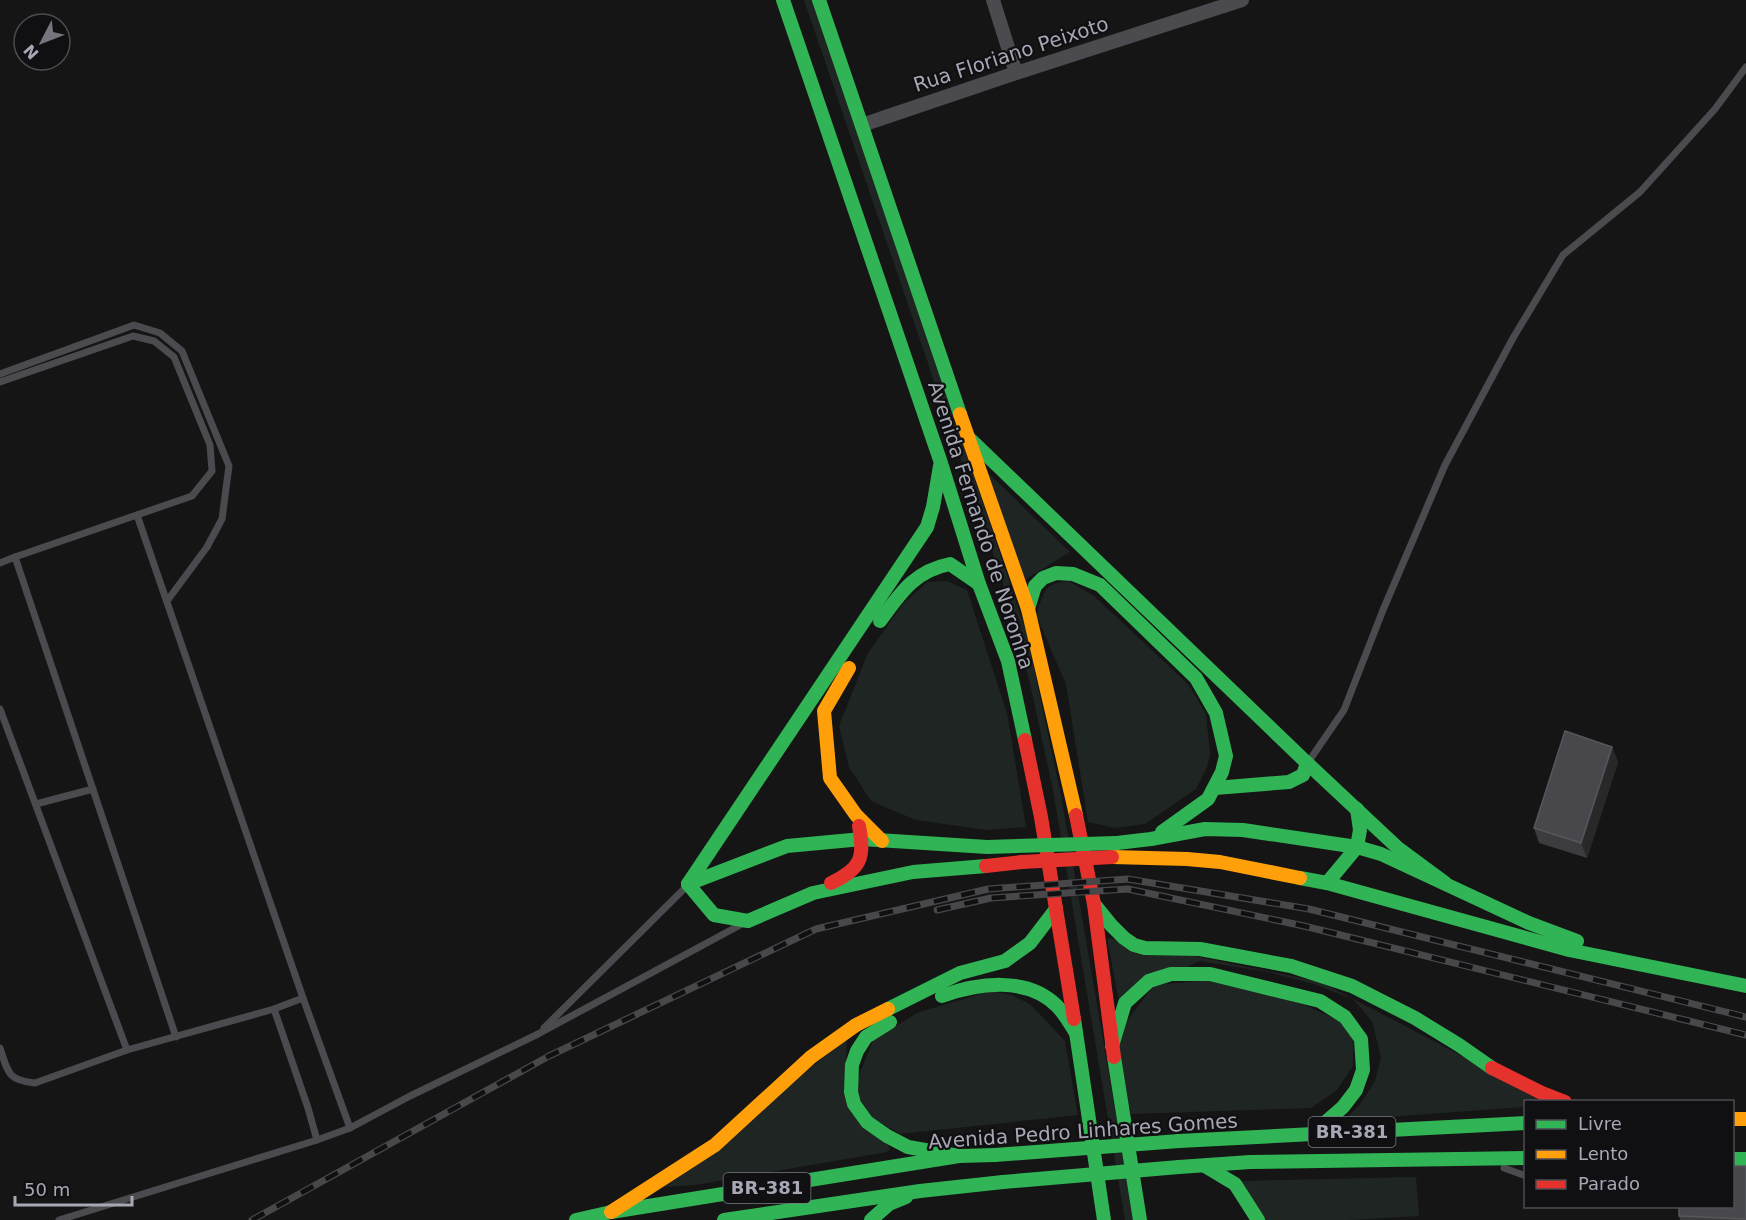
<svg xmlns="http://www.w3.org/2000/svg" width="1746" height="1220" font-family="'DejaVu Sans',sans-serif">
  <style>
    .green { fill: #1f2522 }
    .lines { fill: none; stroke-linecap: round; stroke-linejoin: round }
    .lane { stroke: #4b4b4f; stroke-width: 7 }
    .street { stroke: #4b4b4f; stroke-width: 14 }
    .fast { stroke: #30b455; stroke-width: 14 }
    .slow { stroke: #ff9f0a; stroke-width: 14 }
    .jam { stroke: #e5322d; stroke-width: 14 }
    .rail-casing { stroke: #48484a; stroke-width: 7 }
    .rail { stroke: #100f11; stroke-width: 4.5; stroke-dasharray: 14; stroke-linecap: butt }
    .fast-bridge { stroke: #30b455; stroke-width: 14 }
    .jam-bridge { stroke: #e5322d; stroke-width: 14 }
    .wall { fill: #3c3c3f }
    .shaded-wall { fill: #282829 }
    .building { fill: #48484c; stroke: #56575c; stroke-width: 1.5 }
    .labels { text-anchor: middle; stroke-width: 4.5; stroke-linejoin: round; paint-order: stroke }
    .shield { fill: #100f11; stroke: #7a7a84; stroke-width: 1.5 }
    .shield-label { font-size: 18px; font-weight: bold; fill: #a7a8b5 }
    .street-label { font-size: 20px; fill: #a7a8b5; stroke: #100f11 }
  </style>
  <rect width="100%" height="100%" fill="#151515"/>
  <g class="green">
    <polygon points="804,0 814,0 1026,631 1061,795 1134,1220 1125,1220 1053,790 1030,684 1002,580"/>
    <polygon points="985,470 1070,552 1020,583"/>
    <polygon points="947,581 967,590 1007,713 1026,827 987,830 916,820 871,801 849,767 839,726 868,653 903,604 927,582"/>
    <path d="M1069,581l25,15 95,89 17,29 4,40 -3,13 -11,22 -51,35 -30,4 -27,-6 -22,-138 -30,-69c8,-22 7,-32 33,-34z"/>
    <polygon points="1107,938 1321,982 1548,1101 1526,1102 1525,1107 1345,1120 1361,1103 1375,1081 1381,1057 1372,1021 1353,999 1314,984 1268,972 1199,961 1119,1002"/>
    <polygon points="1212,980 1302,1004 1343,1022 1353,1039 1353,1066 1337,1090 1311,1108 1131,1114 1115,1037 1154,985"/>
    <polygon points="990,991 1012,995 1031,1005 1065,1041 1078,1115 900,1134 873,1118 856,1082 873,1041 917,1013"/>
    <polygon points="847,1038 846,1060 890,1149 887,1152 695,1185 664,1187"/>
    <polygon points="1416,1177 1419,1216 1350,1220 1260,1220 1241,1181"/>
  </g>
  <g class="lines">
    <g class="lane">
      <polyline points="0,374 134,325 160,333 182,351 229,466 222,519 207,547 167,601"/>
      <polyline points="0,382 133,336 154,341 174,357 210,445 212,471 192,496 15,557 176,1037"/>
      <polyline points="137,515 303,998 350,1128"/>
      <polyline points="0,563 15,557"/>
      <polyline points="0,709 127,1050"/>
      <polyline points="1309,761 1344,710 1383,610 1445,465 1513,338 1563,255 1640,192 1715,109 1746,67"/>
      <polyline points="36,804 93,789"/>
      <polyline points="274,1009 308,1108 317,1140"/>
      <polyline points="544,1028 687,886"/>
      <path d="M0,1048c8,24 7,32 35,35l92,-33 147,-41 29,-11"/>
      <polyline points="1504,1168 1526,1176"/>
      <polyline points="59,1220 317,1140 350,1128 410,1096 538,1034 742,924"/>
    </g>
    <g class="street">
      <polyline points="993,0 1016,73"/>
      <polyline points="862,125 1016,73 1242,0"/>
    </g>
    <g class="fast">
      <polyline points="783,0 941,463 979,584 1008,661 1025,740"/>
      <polyline points="819,0 960,414"/>
      <polyline points="971,440 1307,763 1399,849 1445,883"/>
      <polyline points="1028,609 1035,586 1043,578 1056,573 1073,574 1100,585 1196,678 1216,713 1226,756 1222,772 1208,799 1162,832"/>
      <path d="M880,621c20,-27 34,-50 70,-57l29,20"/>
      <polyline points="1215,788 1289,782 1303,775 1307,763"/>
      <polyline points="1117,843 1151,839 1205,829 1243,830 1357,847 1381,854 1529,923 1577,941"/>
      <polyline points="1300,878 1327,883 1569,950 1746,986"/>
      <polyline points="1327,883 1357,847 1360,830 1357,809"/>
      <polyline points="688,884 927,527 933,507 940,466"/>
      <polyline points="688,884 714,915 748,921 813,893 913,872 986,866"/>
      <polyline points="688,884 787,846 862,839 987,847"/>
      <polyline points="1094,904 1111,925 1124,938 1134,945 1145,948 1200,949 1291,966 1352,986 1415,1018 1459,1045 1492,1068"/>
      <path d="M942,996c36,-13 85,-20 115,10 8,8 13,18 19,27"/>
      <polyline points="888,1009 960,973 1005,961 1030,943 1056,909"/>
      <polyline points="1074,1019 1104,1220"/>
      <polyline points="890,1022 866,1037 857,1051 852,1065 851,1092 854,1104 867,1122 887,1136 908,1147 959,1156"/>
      <polyline points="1112,1046 1125,1003 1149,981 1171,974 1210,974 1320,1001 1345,1017 1361,1039 1363,1070 1356,1090 1343,1107 1312,1134"/>
      <polyline points="1114,1057 1140,1220"/>
      <polyline points="1179,1141 1526,1123"/>
      <polyline points="1732,1159 1746,1159"/>
      <polyline points="1205,1166 1235,1184 1258,1220"/>
      <polyline points="1179,1167 1250,1162 1526,1158"/>
      <polyline points="576,1220 611,1212 959,1156 995,1155"/>
      <polyline points="724,1220 920,1191 1003,1182"/>
      <polyline points="871,1220 889,1204 906,1197"/>
    </g>
    <g class="slow">
      <polyline points="960,414 1028,609 1076,815"/>
      <polyline points="849,668 824,711 830,778 856,815 882,841"/>
      <polyline points="1112,857 1187,859 1220,862 1300,878"/>
      <polyline points="1732,1119 1746,1119"/>
      <polyline points="611,1212 715,1145 811,1057 856,1025 888,1009"/>
    </g>
    <g class="jam">
      <polyline points="1025,740 1041,817 1074,1019"/>
      <polyline points="1076,815 1094,904 1114,1057"/>
      <path d="M831,883c30,-14 34,-25 28,-57"/>
      <polyline points="1492,1068 1542,1093 1565,1102"/>
    </g>
    <defs>
      <g id="rail">
        <polyline points="937,910 991,898 1128,889 1304,926 1746,1035"/>
        <polyline points="252,1220 549,1056 816,929 988,889 1128,879 1309,909 1746,1017"/>
      </g>
    </defs>
    <use href="#rail" class="rail-casing"/>
    <use href="#rail" class="rail"/>
    <g class="fast-bridge">
      <polyline points="987,847 1117,843"/>
      <polyline points="995,1155 1179,1141"/>
      <polyline points="1003,1182 1179,1167"/>
    </g>
    <polyline class="jam-bridge" points="986,866 1022,862 1112,857"/>
  </g>
  <g class="wall">
    <polygon points="1612,747 1618,762 1587,858 1539,843 1534,828"/>
    <polygon points="1746,1166 1746,1220 1680,1220 1679,1216"/>
  </g>
  <polygon class="shaded-wall" points="1612,747 1618,762 1587,858 1581,843"/>
  <g class="building">
    <polygon points="1565,731 1612,747 1581,843 1534,828"/>
    <polygon points="1732,1166 1746,1166 1746,1219 1679,1216 1679,1206 1732,1206"/>
  </g>
  <g class="labels">
    <g class="shield">
      <rect x="1308.5" y="1117" width="87" height="30" rx="4.5"/>
      <rect x="723.5" y="1173" width="87" height="30" rx="4.5"/>
    </g>
    <g class="shield-label">
      <text x="1352" y="1138">BR-381</text>
      <text x="767" y="1194">BR-381</text>
    </g>
    <g class="street-label">
      <text transform="translate(1011 54) rotate(-18)" y="7">Rua Floriano Peixoto</text>
      <text transform="translate(981 525) rotate(72)" y="7">Avenida Fernando de Noronha</text>
      <text transform="translate(1083 1131) rotate(-4)" y="7">Avenida Pedro Linhares Gomes</text>
    </g>
  </g>
  <rect x="1524" y="1100" width="210" height="108" fill="#100f11" stroke="#4c4c53" stroke-width="1.5"/>
  <rect x="1536" y="1120" width="30" height="9" fill="#30b455" stroke="#4c4c53" stroke-width="1.5"/>
  <text x="1578" y="1130" font-size="18" fill="#a7a8b5">Livre</text>
  <rect x="1536" y="1150" width="30" height="9" fill="#ff9f0a" stroke="#4c4c53" stroke-width="1.5"/>
  <text x="1578" y="1160" font-size="18" fill="#a7a8b5">Lento</text>
  <rect x="1536" y="1180" width="30" height="9" fill="#e5322d" stroke="#4c4c53" stroke-width="1.5"/>
  <text x="1578" y="1190" font-size="18" fill="#a7a8b5">Parado</text>
  <g transform="translate(42 42) rotate(228)"><circle r="28" fill="#100f11" stroke="#4c4c53" stroke-width="1.5"/>
  <path d="M0-4.5L10 22L0 15L-10 22Z" fill="#74757d"/>
  <text y="-9" font-size="16" font-weight="bold" text-anchor="middle" fill="#a7a8b5">N</text>
  </g>
  <path d="M15 1196v9h117v-9" fill="none" stroke="#a7a8b5" stroke-width="3"/>
  <text x="24" y="1196" font-size="18" fill="#a7a8b5" stroke="#100f11" stroke-width="4.5" paint-order="stroke">50 m</text>
</svg>
